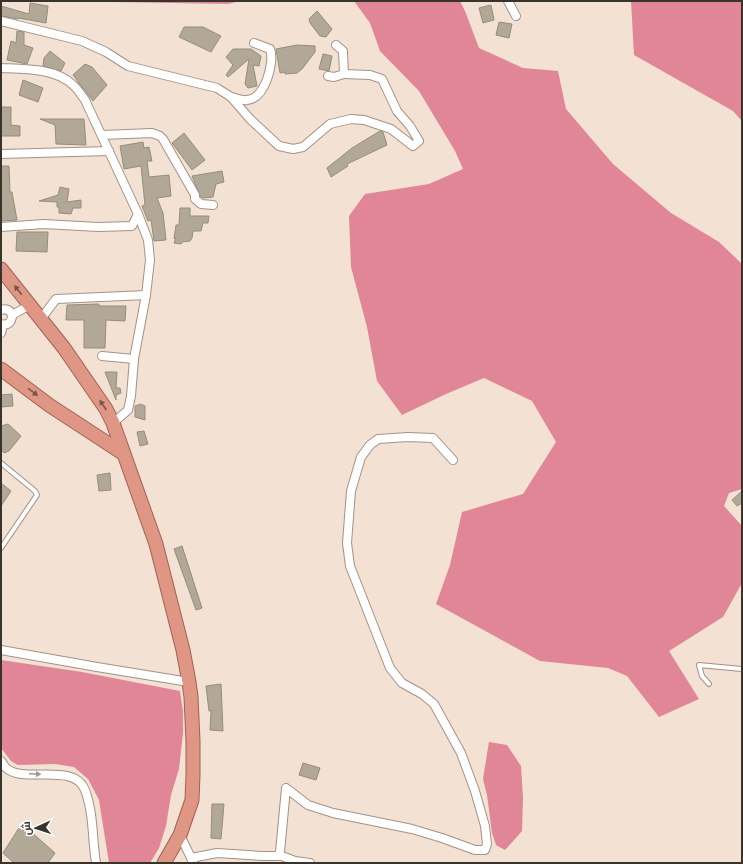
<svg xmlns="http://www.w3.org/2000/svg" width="743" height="864" font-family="'Libre Baskerville',Cairo,serif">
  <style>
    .forest { fill: #e08696 }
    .building { fill: #b1a897; stroke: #958d7c }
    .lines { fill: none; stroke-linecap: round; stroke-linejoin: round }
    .service-casing { stroke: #a39286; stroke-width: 6 }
    .minor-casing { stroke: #a39286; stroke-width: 10 }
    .trunk-casing { stroke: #a06252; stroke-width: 15 }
    .service { stroke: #fff; stroke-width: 4 }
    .minor { stroke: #fff; stroke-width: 8 }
    .trunk { stroke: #e09684; stroke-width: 13 }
    .oneway { fill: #73564c }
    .oneway2 { fill: #9c9996 }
  </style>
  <rect width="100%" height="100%" fill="#f3e1d4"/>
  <g class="forest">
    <polygon points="60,1 240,1 228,4"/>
    <polygon points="354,1 460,1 465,11 479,48 523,68 558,71 566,109 613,164 671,213 719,242 742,264 742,489 729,493 724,506 742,526 742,583 723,617 669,651 699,699 659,717 627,676 608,668 540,661 436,604 450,565 462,512 523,494 556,442 532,401 484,378 446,394 402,415 377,381 367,327 351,267 349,216 365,194 429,184 463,169 455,151 419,91 380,51 370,23"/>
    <polygon points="631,1 742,1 742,121 733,111 634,55"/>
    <polygon points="1,660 82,672 180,691 183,712 183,733 179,769 171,795 166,826 159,848 150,863 109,863 99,800 88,779 74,767 55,764 18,765 11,761 1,748"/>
    <polygon points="489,742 507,745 521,766 523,798 522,831 505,850 496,845 492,833 487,795 483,779"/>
  </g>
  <g class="building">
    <polygon points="30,3 48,6 46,23 18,18 18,19 1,16 1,6 29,14"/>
    <polygon points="491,5 494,20 483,23 479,8"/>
    <polygon points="317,11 332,29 326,37 320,36 310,23 309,19"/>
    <polygon points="499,22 512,24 509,38 496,35"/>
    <polygon points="184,27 203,27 221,36 211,52 179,37"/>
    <polygon points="17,31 24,32 24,45 33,48 27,64 7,60 11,41 16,43"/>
    <polygon points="297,45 315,46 315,52 302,69 297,73 285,74 285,72 280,73 276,49"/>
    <polygon points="233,49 251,49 261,56 259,66 253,65 257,86 248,88 245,84 249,59 228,77 226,75 233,65 226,57"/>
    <polygon points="50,51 65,63 61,71 43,66 44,58"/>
    <polygon points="323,54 332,56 329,71 319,69"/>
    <polygon points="85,64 92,67 107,85 93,101 73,75"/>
    <polygon points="23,80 43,88 38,102 19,95"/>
    <polygon points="1,107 11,107 11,125 20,126 20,136 1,136"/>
    <polygon points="40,119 84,119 86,145 56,144 55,125"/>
    <polygon points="380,131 383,132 387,145 347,164 348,166 331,177 327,168 352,148"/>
    <polygon points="184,133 205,160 192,170 172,143"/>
    <polygon points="143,142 144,148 149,147 152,161 147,161 149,177 169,175 171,196 157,198 163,213 166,240 154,241 151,220 148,221 142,206 145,205 141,166 124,169 120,146"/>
    <polygon points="1,166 9,166 10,192 12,192 17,220 1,221"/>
    <polygon points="222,171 224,182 216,184 213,197 203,198 200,196 192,176"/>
    <polygon points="60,187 69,189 67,202 81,200 81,208 73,208 71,214 59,213 59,207 57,207 57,202 39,201 58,195"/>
    <polygon points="180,208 190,208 190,216 209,216 208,223 203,223 201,231 193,231 192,238 190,241 182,242 181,244 174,243 176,238 174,239 176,225 179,225"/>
    <polygon points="17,232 48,232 47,252 16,251"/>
    <polygon points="99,304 99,306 126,306 125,321 106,320 105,348 84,348 84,320 66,320 67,305"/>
    <polygon points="105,372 117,372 116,388 120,388 121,393 116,395 116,400"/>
    <polygon points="12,394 13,406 1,407 1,395"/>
    <polygon points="141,404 145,406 145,420 135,417 135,406"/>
    <polygon points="8,424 21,436 9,451 4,453 1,450 1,426"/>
    <polygon points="144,431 148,444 140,446 137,432"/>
    <polygon points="110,473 111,490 99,491 97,475"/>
    <polygon points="1,483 11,491 1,506"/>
    <polygon points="742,491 742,503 737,506 732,500"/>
    <polygon points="182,546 202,608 196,610 174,549"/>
    <polygon points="221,684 223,731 210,730 211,711 209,711 206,686"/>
    <polygon points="303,763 320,768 316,780 299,775"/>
    <polygon points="212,804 224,804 221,839 211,838"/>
    <polygon points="19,828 29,830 55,853 48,863 14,863 3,853"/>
  </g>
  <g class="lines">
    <defs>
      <g id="service">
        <polyline points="1,463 35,491 37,495 1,548"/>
        <polyline points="709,684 702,676 699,665 742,669"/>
      </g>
      <g id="minor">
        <polyline points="508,1 516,16"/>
        <polyline points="1,21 82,41 106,52 128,66 217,88 231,97 250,119 279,146 293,149 303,147 330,124 351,119 364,120 391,129 413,146 419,141 410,126 397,111 382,79 370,75 344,74 343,51 336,45"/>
        <path d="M1,68c23,1 55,0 72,17 5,4 8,10 12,15l53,114 10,26 2,20 -4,35 -12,64 -3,37 -3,14 -15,13"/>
        <polyline points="328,76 334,77 344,74"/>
        <path d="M231,97c5,1 11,4 16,3 18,-1 28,-38 23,-51l-16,-6"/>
        <polyline points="102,135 152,133 160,136 163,139 195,195 195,199 201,204 213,205"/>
        <polyline points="1,154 109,151"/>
        <polyline points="1,227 44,224 98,227 132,226 138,214"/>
        <path d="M1,310c5,-2 9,0 11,5 0,7 -4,11 -11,9"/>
        <polyline points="12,315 30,305"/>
        <polyline points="41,319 56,299 146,295"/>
        <polyline points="1,333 3,325"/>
        <polyline points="102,356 134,359"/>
        <polyline points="1,650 97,667 189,682"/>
        <path d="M1,761c2,2 3,5 5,7 18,16 68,-6 79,22 9,24 7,49 11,73"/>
        <polyline points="180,835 193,862"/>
        <polyline points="279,855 295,861 310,863"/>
        <polyline points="191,858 217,853 262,856 278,856 280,852 286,788 308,805 333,813 412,829 442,838 475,850 485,850 487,844 485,826 475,791 461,753 434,704 422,694 402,683 390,668 350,566 347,543 351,491 361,457 370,445 378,439 408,437 433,438 453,460"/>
      </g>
      <g id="trunk">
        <polyline points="1,269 64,348 106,409 113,423 156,544 183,650 189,682 191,697 193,741 193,775 192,800 180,835 164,863"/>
        <polyline points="1,369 49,405 124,454"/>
      </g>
    </defs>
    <use href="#service" class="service-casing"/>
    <use href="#minor" class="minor-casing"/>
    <use href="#trunk" class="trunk-casing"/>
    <use href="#service" class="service"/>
    <use href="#minor" class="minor"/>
    <use href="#trunk" class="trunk"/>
  </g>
  <defs><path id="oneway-solid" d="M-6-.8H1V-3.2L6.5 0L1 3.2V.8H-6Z"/></defs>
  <g class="oneway">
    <use href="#oneway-solid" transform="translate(18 290) rotate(-128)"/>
    <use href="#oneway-solid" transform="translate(33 392) rotate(37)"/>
    <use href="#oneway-solid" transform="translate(103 405) rotate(-124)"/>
  </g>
  <use class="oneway2" href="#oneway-solid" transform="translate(35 774) rotate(2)"/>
  <rect width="743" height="864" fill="none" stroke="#39332e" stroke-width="4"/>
  <g transform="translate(36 828) rotate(267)" stroke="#ffffff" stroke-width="3" paint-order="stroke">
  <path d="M0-3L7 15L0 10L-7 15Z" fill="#39332e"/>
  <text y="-6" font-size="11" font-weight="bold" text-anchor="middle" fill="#39332e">ش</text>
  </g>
</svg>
